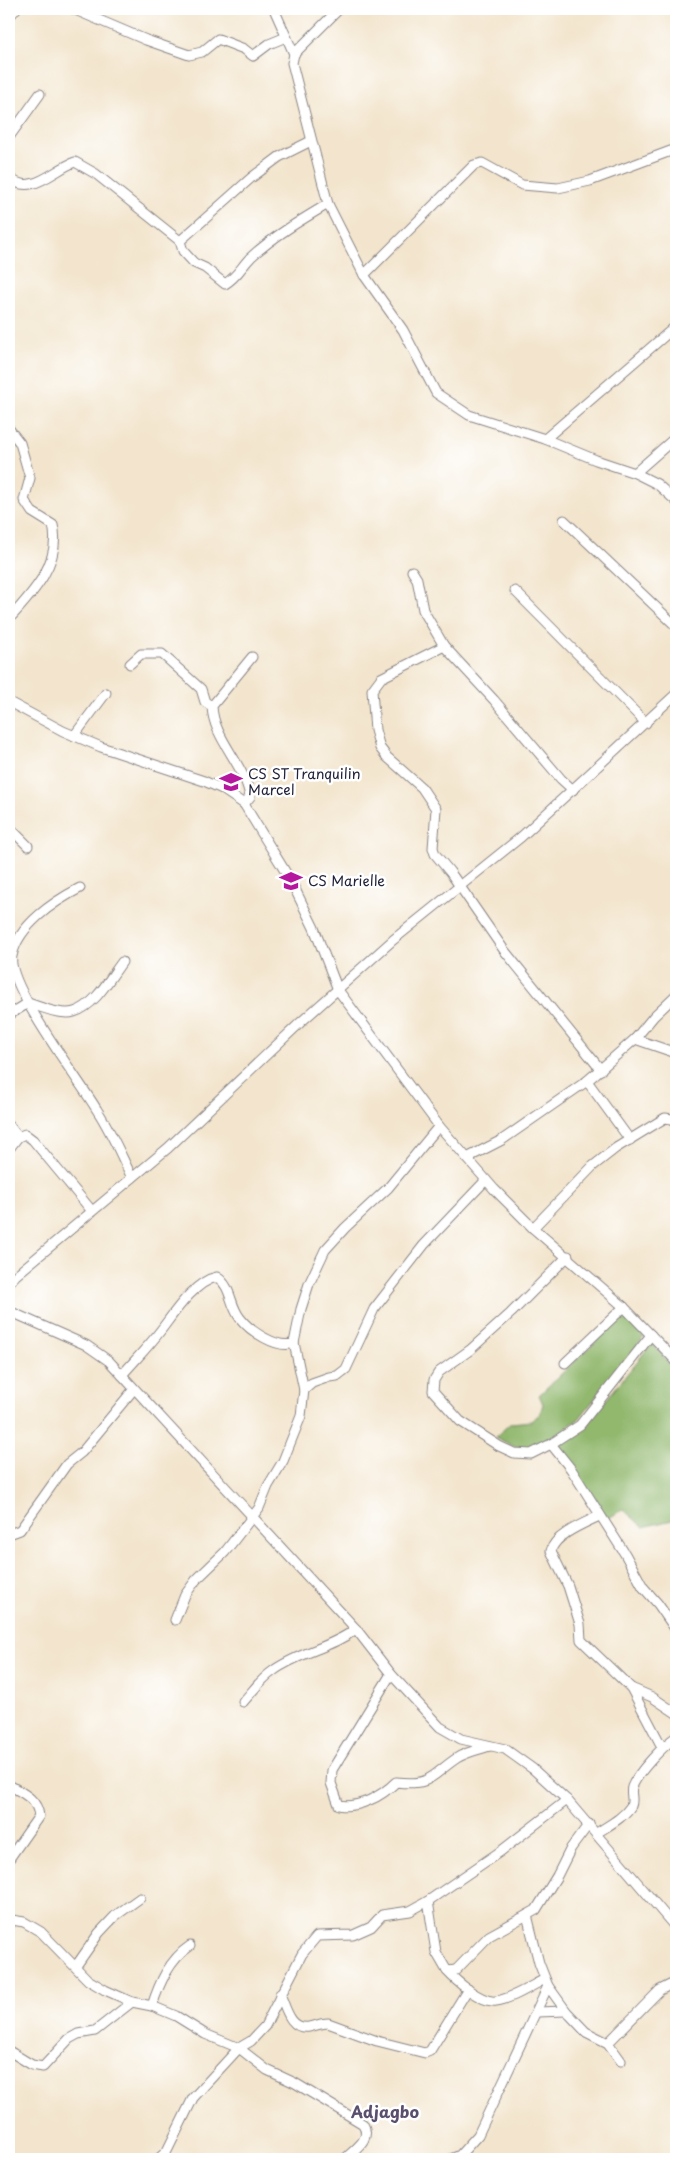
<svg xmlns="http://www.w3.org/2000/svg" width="685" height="2168" font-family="'Playpen Sans',sans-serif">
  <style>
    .forest { fill: #92b86e; stroke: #5a6d54 }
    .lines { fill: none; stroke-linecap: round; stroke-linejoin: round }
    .minor-casing { stroke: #8a8484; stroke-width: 11 }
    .minor { stroke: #fff; stroke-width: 9 }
    .labels { text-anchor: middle; stroke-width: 5; stroke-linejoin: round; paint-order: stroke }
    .poi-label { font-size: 14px; fill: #22223b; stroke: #fff; text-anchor: start }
    .quarter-label { font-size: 16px; font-weight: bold; fill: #5b4f6e; stroke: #fff }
  </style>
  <rect width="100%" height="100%" fill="#fff"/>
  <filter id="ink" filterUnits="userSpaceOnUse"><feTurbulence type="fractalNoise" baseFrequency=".02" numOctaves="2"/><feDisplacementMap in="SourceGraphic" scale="10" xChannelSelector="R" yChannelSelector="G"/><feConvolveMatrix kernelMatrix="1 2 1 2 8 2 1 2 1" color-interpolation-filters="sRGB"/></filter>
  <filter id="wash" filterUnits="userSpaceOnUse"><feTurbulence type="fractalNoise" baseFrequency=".0096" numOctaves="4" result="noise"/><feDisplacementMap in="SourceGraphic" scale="20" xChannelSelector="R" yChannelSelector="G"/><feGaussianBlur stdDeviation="1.12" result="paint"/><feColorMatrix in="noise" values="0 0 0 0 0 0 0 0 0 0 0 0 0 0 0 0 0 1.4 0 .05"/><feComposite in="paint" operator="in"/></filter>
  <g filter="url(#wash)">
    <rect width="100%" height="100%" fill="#f3e5cd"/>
    <g class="forest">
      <polygon points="624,1315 644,1337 578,1420 552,1437 532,1447 515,1447 495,1437 511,1423 531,1421 540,1414 543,1404 539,1395"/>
      <polygon points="652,1343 676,1372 676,1519 643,1527 623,1509 606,1520 557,1444 589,1421"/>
    </g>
  </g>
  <g filter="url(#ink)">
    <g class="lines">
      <defs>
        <g id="minor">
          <polyline points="73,9 146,40 189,55 202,52 218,39 244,49 253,56 269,44 286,37"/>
          <polyline points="274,9 294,54 292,63 328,204 364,275 403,330 436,393 469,415 545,439 596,460 635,473 657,484 676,501"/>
          <polyline points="9,17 16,9"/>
          <polyline points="294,54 339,9"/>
          <polyline points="9,137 40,94"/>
          <path d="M9,177c21,21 45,-8 66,-15l21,12 84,67 3,10 11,12 11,5 20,16c13,-8 16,-17 26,-27 23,-21 50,-37 77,-53"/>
          <polyline points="180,241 251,178 279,157 311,141"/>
          <polyline points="364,275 474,165 482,163 522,185 558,188 590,181 676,149"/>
          <path d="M9,429l11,14 10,35 -6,22 8,12 21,13c9,37 -21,69 -44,94"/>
          <polyline points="545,439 676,326"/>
          <polyline points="635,473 676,437"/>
          <polyline points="564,520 676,626"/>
          <polyline points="412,571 417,579 423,610 444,646 494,700 561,779 573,790"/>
          <polyline points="515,591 646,723"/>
          <polyline points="444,646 381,678 372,690 375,730 380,748 387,757 422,788 436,809 433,848 435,854 450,872 504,950 601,1070"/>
          <polyline points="130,664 141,654 162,654 201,689 205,702 212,706"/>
          <polyline points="9,702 63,731 101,747 204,781 222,789 244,804 291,881 314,928 338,990 439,1126 494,1189 533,1228 624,1307 676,1361"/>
          <polyline points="74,736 106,693"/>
          <path d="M244,804l6,-7c-5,-33 -37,-58 -38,-91l40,-49"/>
          <polyline points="9,827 28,846"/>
          <path d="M80,888c-25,13 -62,37 -68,68 -6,29 68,125 85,154 14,21 24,45 35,68"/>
          <path d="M9,1015l19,-12c13,4 34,13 46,9 21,-6 36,-34 48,-50"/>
          <polyline points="635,1039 676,1053"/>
          <polyline points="587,1081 630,1140"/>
          <polyline points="9,1125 18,1137"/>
          <polyline points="9,1149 18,1137 25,1134 33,1140 92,1211"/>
          <polyline points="467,1158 502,1140 587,1081 635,1039 654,1016 676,995"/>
          <polyline points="533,1228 593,1166 616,1148 665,1118 672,1119 676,1124"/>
          <polyline points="568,1256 511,1313 470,1350 439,1372 434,1380 433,1391 460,1421 499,1446 514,1453 531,1454 551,1444 580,1425 651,1335"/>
          <polyline points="9,1283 16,1275 168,1148 301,1022 393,940 521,837 676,694"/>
          <polyline points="9,1311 86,1345 109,1361 356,1629 391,1674 440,1727 461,1739 505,1749 533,1769 567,1800 676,1928"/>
          <polyline points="565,1363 624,1307"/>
          <path d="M122,1375c13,-15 27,-29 39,-45 13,-17 34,-49 56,-53 15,10 12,27 23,41 10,13 38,32 54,25"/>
          <polyline points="304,1390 294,1343 301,1309 309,1284 325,1250 345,1228 388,1188 439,1126"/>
          <polyline points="551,1444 571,1469 625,1554 643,1587 658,1604 676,1630"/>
          <path d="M599,1516c-14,7 -45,19 -48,35l17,35 12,38 1,16 50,48 31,59"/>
          <polyline points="9,1534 20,1530 67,1464 82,1452 134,1389"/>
          <polyline points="175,1620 185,1595 196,1580 225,1552 259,1508 268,1486 283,1461 301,1416 304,1390 312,1383 329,1377 337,1376 346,1369 374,1309 424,1245 486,1180"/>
          <path d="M391,1674l-59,96 -1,13 8,22c19,4 43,-9 57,-23 36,4 34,-6 61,-24 9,-6 23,-9 33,-12"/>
          <polyline points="631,1688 652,1697 676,1713"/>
          <path d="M243,1702c10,-11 18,-23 30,-31 26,-19 58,-23 83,-42"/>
          <path d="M9,1785c13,8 28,13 30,31l-30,43"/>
          <path d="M597,1833c12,-8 26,-15 34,-27 3,-6 -1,-13 1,-19 6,-15 31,-41 44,-50"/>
          <polyline points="428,1901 436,1952 447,1971 456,1970 489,1936 536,1910 557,1876 571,1848 589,1824"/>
          <polyline points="527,1915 539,1963 548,1986 566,2011 586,2032 608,2043 621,2061"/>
          <path d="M9,1924l3,-4 12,2 17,10 47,48 17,10 27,12 20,4 24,10 29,18 34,14 28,22 28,13 68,41c9,16 -8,24 -18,35"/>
          <polyline points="76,1966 99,1933 115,1916 140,1898"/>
          <path d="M447,1971c9,10 34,32 49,30 16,-2 35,-15 49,-22"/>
          <path d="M280,1994c6,14 10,36 29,33 7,-1 12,-4 19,-4l49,18 48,12 5,-2 38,-62"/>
          <path d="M152,2006c7,-22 17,-46 38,-60"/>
          <polyline points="537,2012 566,2011"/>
          <polyline points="608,2043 660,1990 676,1982"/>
          <polyline points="9,2051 32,2065 43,2067 69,2039 78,2034 95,2031 132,2002"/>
          <polyline points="158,2159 167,2151 193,2098 239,2048 251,2041 265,2026 302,1954 317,1936 353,1935 371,1927 382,1915 410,1911 428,1901 501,1851 567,1800"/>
          <polyline points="451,2159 460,2155 478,2135 548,1986"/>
        </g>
      </defs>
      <use href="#minor" class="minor-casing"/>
      <use href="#minor" class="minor"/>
    </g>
  </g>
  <defs>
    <symbol id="school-bare" viewBox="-9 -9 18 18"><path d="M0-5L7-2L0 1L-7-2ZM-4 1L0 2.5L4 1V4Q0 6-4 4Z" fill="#b5179e" stroke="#fff" stroke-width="2.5" paint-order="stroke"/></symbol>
  </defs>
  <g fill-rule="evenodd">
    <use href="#school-bare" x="215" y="766" width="32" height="32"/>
    <use href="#school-bare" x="275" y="865" width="32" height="32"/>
  </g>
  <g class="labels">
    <g class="poi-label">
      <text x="248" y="779">CS ST Tranquilin<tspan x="248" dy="16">Marcel</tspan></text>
      <text x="308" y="886">CS Marielle</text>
    </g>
    <g class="quarter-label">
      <text x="385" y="2118">Adjagbo</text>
    </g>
  </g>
  <rect width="685" height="2168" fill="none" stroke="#fff" stroke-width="30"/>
</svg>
